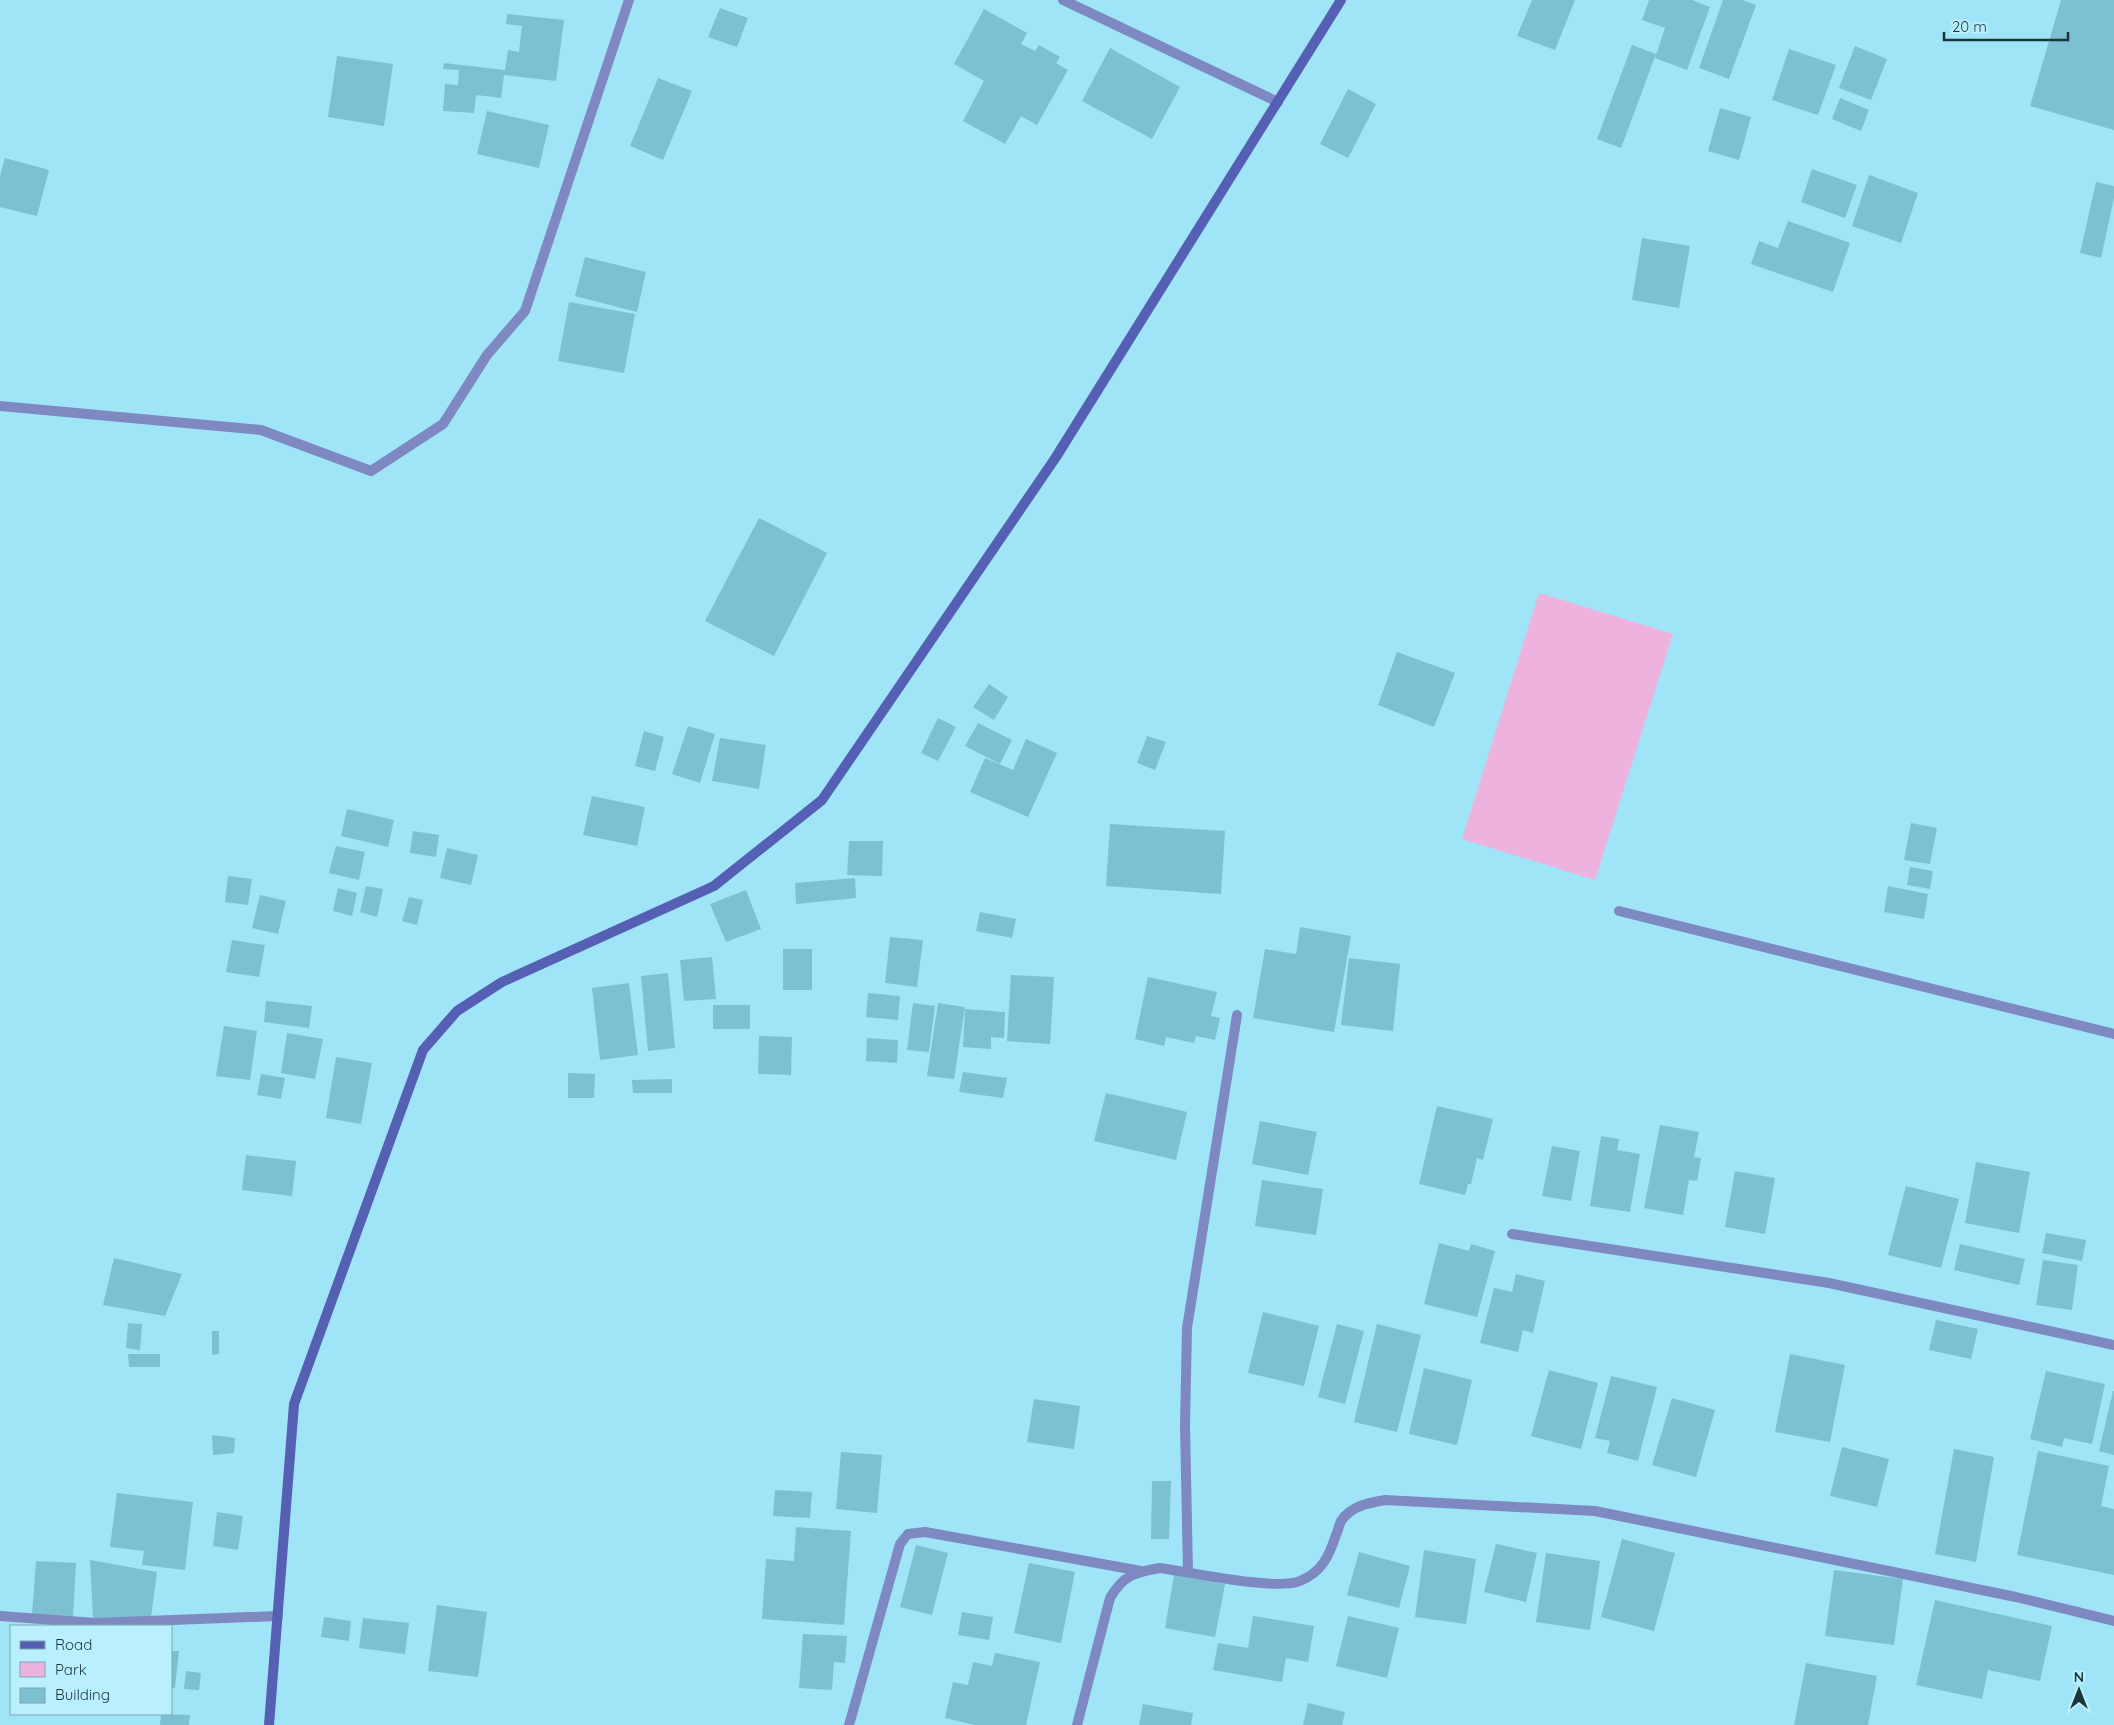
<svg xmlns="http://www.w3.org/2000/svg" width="2114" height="1725" font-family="Quicksand,sans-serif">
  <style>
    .green { fill: #eeb2df }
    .building { fill: #7cc0d1 }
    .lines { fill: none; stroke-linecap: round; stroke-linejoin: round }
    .lane { stroke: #7e89c2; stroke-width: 10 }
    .street { stroke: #7e89c2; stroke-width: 10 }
    .secondary { stroke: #555fb3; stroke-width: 10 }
  </style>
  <rect width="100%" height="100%" fill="#a0e5f7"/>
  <polygon class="green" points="1539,593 1673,634 1595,880 1462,839"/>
  <g class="building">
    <polygon points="1532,0 1575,0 1555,50 1517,36"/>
    <polygon points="1649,0 1692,0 1710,7 1687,70 1655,58 1665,28 1642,20"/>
    <polygon points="1723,0 1742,0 1756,5 1729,79 1699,68"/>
    <polygon points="2061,0 2114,0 2114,130 2030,106"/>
    <polygon points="720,8 748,18 737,47 708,37"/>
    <polygon points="984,9 1027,33 1021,44 1035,51 1039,45 1060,57 1056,63 1068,70 1037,125 1021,116 1005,144 963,121 984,81 954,64"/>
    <polygon points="507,14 564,20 556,81 504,75 501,98 476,95 474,113 443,111 445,84 458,85 459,70 443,69 444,63 505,70 508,50 519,52 522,26 506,24"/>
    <polygon points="1632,45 1656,54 1621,148 1597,139"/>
    <polygon points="1855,46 1887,59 1871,100 1839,88"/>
    <polygon points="1110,48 1180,87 1152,139 1082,101"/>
    <polygon points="1789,49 1836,65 1818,115 1772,100"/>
    <polygon points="337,56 393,64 384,126 328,117"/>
    <polygon points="658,78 692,91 663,160 630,146"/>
    <polygon points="1348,89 1376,104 1348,158 1320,144"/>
    <polygon points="1840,98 1869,110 1861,131 1832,119"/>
    <polygon points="1720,108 1751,117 1739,160 1708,151"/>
    <polygon points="487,111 549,125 539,168 477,154"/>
    <polygon points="5,158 49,170 37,216 0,207 0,176"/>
    <polygon points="1812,169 1857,185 1845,218 1801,202"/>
    <polygon points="1869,175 1918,193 1901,243 1852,226"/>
    <polygon points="2096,182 2114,186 2114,198 2101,258 2080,253"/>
    <polygon points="1788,221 1850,243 1833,292 1751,264 1759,241 1778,248"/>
    <polygon points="1642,238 1690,246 1679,308 1632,300"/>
    <polygon points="585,257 646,272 637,312 575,296"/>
    <polygon points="569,302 635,314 624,373 558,361"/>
    <polygon points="759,518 827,553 774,656 705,621"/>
    <polygon points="1397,652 1455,673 1434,727 1378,705"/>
    <polygon points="989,684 1008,697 994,720 973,707"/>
    <polygon points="938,718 956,727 938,761 921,753"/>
    <polygon points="978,723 1012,740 1000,764 965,746"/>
    <polygon points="688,726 715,734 700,783 672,774"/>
    <polygon points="644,731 664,737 655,771 635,766"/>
    <polygon points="1147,736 1166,742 1155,770 1137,763"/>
    <polygon points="720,738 766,745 759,789 712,781"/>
    <polygon points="1026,739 1057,753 1028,817 970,792 985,758 1013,770"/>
    <polygon points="592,796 645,807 637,846 583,835"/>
    <polygon points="347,809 394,820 388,847 341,836"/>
    <polygon points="1911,823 1937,828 1930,864 1904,860"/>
    <polygon points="1110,824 1225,831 1221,894 1106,886"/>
    <polygon points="413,831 439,835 436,857 410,853"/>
    <polygon points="849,841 883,841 882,876 847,875"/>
    <polygon points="336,846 365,852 359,880 329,873"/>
    <polygon points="447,848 478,855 471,885 440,878"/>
    <polygon points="1910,867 1933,871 1930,889 1907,885"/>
    <polygon points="228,876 252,879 248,905 225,902"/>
    <polygon points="855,878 856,898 796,904 795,883"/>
    <polygon points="366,886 383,889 377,917 360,912"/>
    <polygon points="1888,886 1928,894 1924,919 1884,912"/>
    <polygon points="338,888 357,893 352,916 333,911"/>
    <polygon points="746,890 761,929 726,942 710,904"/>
    <polygon points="260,895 286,901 278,934 252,928"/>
    <polygon points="409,897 423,900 417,925 402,921"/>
    <polygon points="980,912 1016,919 1012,938 976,931"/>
    <polygon points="1300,927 1351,936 1334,1032 1253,1018 1265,949 1296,954"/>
    <polygon points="890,937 923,940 917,987 885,983"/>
    <polygon points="232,940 265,945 259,977 226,972"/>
    <rect x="783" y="949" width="29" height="41"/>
    <polygon points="712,957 716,999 684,1001 680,960"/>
    <polygon points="1349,958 1400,964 1393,1031 1341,1025"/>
    <polygon points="668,973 675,1048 648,1051 641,976"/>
    <polygon points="1011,975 1054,977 1050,1044 1007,1041"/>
    <polygon points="1148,977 1217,992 1211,1016 1220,1018 1215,1040 1196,1036 1194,1043 1166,1037 1164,1046 1135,1039"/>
    <polygon points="629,983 638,1055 600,1060 592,988"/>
    <polygon points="868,993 900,996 898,1020 866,1017"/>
    <polygon points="266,1001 312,1006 309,1028 264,1022"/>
    <polygon points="913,1003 935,1006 929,1052 907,1050"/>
    <polygon points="938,1003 965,1007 954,1079 927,1076"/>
    <rect x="713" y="1005" width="37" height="24"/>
    <polygon points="965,1009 1005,1012 1004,1038 991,1037 991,1049 963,1047"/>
    <polygon points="224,1026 257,1031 250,1080 216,1076"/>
    <polygon points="287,1033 323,1039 315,1079 281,1073"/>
    <polygon points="759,1036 792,1037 791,1075 758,1074"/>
    <polygon points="867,1038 898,1040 897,1063 866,1061"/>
    <polygon points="336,1057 372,1063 361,1124 326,1118"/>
    <polygon points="963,1072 1007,1078 1003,1098 959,1092"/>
    <polygon points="568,1073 595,1074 594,1098 568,1098"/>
    <polygon points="261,1074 285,1078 281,1099 257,1095"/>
    <polygon points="672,1079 672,1093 633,1093 632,1080"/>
    <polygon points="1106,1093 1187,1112 1176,1160 1094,1141"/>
    <polygon points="1437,1106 1493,1119 1483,1160 1477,1158 1471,1184 1468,1184 1465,1195 1419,1184"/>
    <polygon points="1260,1121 1317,1132 1308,1175 1252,1164"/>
    <polygon points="1660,1125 1699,1132 1694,1157 1701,1158 1697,1181 1689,1180 1683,1215 1644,1208"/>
    <polygon points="1601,1136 1619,1139 1617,1150 1640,1154 1630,1212 1590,1206"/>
    <polygon points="1552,1146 1580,1151 1571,1201 1542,1196"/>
    <polygon points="246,1155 296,1161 292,1196 242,1190"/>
    <polygon points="1976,1162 2030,1172 2019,1233 1965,1223"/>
    <polygon points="1735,1171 1775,1178 1765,1234 1725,1227"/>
    <polygon points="1262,1180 1323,1189 1316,1235 1255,1226"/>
    <polygon points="1906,1186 1959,1199 1941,1268 1888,1255"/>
    <polygon points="2046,1233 2086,1240 2082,1261 2042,1253"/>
    <polygon points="1439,1243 1469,1251 1471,1244 1495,1251 1477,1317 1424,1304"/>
    <polygon points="1960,1244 2025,1259 2019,1285 1954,1270"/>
    <polygon points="114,1258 182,1274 165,1316 103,1305"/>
    <polygon points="2043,1260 2078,1265 2072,1310 2036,1305"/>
    <polygon points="1516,1274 1545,1281 1533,1333 1523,1330 1518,1352 1480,1343 1494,1288 1512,1292"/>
    <polygon points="1263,1312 1319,1326 1304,1386 1248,1373"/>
    <polygon points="1936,1320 1978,1329 1971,1359 1929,1350"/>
    <polygon points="128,1323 142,1324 140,1350 126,1348"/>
    <polygon points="1337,1324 1364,1331 1345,1404 1318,1397"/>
    <polygon points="1377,1324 1421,1335 1397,1432 1354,1422"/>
    <polygon points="212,1331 219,1331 219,1354 212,1355"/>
    <polygon points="128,1354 160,1354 160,1367 129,1367"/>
    <polygon points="1790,1354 1845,1365 1830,1442 1775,1432"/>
    <polygon points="1424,1368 1472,1380 1457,1445 1409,1434"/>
    <polygon points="1549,1370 1598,1383 1581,1449 1531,1436"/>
    <polygon points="2046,1371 2105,1384 2092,1444 2064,1438 2062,1447 2030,1439"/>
    <polygon points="1611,1376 1657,1387 1638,1461 1607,1453 1610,1441 1595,1438"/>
    <polygon points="2113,1391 2114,1391 2114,1455 2099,1451"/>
    <polygon points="1672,1398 1715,1410 1696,1477 1652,1465"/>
    <polygon points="1034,1399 1080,1406 1074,1449 1027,1442"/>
    <polygon points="212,1435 235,1438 234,1453 213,1455"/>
    <polygon points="1842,1447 1889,1459 1877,1507 1830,1496"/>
    <polygon points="1954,1449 1994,1457 1976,1562 1935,1554"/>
    <polygon points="2038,1451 2109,1466 2101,1506 2114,1509 2114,1575 2017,1555"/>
    <polygon points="841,1452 882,1455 877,1513 836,1509"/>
    <polygon points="1152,1481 1171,1481 1169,1539 1151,1539"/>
    <polygon points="775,1490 812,1492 810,1518 773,1516"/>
    <polygon points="117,1493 193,1502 185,1570 142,1565 144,1551 110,1547"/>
    <polygon points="217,1512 243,1516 238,1550 213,1546"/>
    <polygon points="796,1527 851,1531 844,1625 762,1619 766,1559 794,1561"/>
    <polygon points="1622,1539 1675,1553 1654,1631 1601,1617"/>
    <polygon points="1496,1544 1537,1553 1526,1602 1484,1592"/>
    <polygon points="916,1545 948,1553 932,1615 900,1607"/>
    <polygon points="1424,1550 1476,1559 1466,1624 1415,1617"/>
    <polygon points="1359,1552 1410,1566 1399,1608 1347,1595"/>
    <polygon points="1546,1553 1600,1561 1590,1630 1536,1622"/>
    <polygon points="90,1560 157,1572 151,1617 93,1619"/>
    <polygon points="36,1561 76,1563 73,1618 32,1615"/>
    <polygon points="1029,1563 1075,1572 1061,1643 1014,1633"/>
    <polygon points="1834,1570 1903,1579 1894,1645 1825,1636"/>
    <polygon points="1174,1575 1225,1584 1215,1637 1165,1628"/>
    <polygon points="1935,1600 2052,1626 2040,1681 1988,1670 1982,1699 1916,1685"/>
    <polygon points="437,1605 487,1612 478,1677 428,1671"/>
    <polygon points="962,1612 993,1617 989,1640 958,1635"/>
    <polygon points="1253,1616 1314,1626 1308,1662 1286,1658 1282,1682 1213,1670 1218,1643 1248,1648"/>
    <polygon points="1348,1616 1399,1628 1387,1678 1336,1666"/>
    <polygon points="324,1617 351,1621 349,1641 321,1637"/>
    <polygon points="363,1618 409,1623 405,1654 359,1648"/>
    <polygon points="803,1634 847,1636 845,1663 834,1662 832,1690 799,1688"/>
    <polygon points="171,1651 179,1651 175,1688 171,1687"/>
    <polygon points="995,1653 1040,1662 1026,1725 975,1725 945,1718 953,1682 968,1685 973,1662 992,1666"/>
    <polygon points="1806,1663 1877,1676 1868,1725 1794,1725"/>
    <polygon points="186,1671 201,1673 199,1690 184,1689"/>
    <polygon points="1308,1703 1345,1712 1342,1725 1303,1725"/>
    <polygon points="1143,1704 1193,1713 1191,1725 1139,1725"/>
    <polygon points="161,1714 190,1715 189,1725 160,1725"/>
  </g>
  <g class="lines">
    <polyline class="lane" points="1619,911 2114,1034"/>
    <g class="street">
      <polyline points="1063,0 1278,102"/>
      <polyline points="0,406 261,430 371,471 443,424 487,355 525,311 629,0"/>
      <polyline points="1512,1234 1829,1283 2114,1345"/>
      <polyline points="1188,1572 1185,1425 1187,1328 1237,1015"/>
      <polyline points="0,1616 95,1623 278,1616"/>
      <polyline points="849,1725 900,1544 908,1534 925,1532 1141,1571"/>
      <path d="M1077,1725l33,-127c13,-23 26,-26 50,-30 29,4 117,23 140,13 22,-9 29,-25 36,-46 2,-4 3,-10 5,-14 10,-15 27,-18 44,-21l210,11 421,86 98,24"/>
    </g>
    <polyline class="secondary" points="269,1725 294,1404 423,1050 457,1011 502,982 714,886 822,800 1056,457 1341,0"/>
  </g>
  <rect x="10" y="1625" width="162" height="90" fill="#baf0fe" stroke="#7aa6b1"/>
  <rect x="20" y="1641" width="25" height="8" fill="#555fb3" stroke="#7aa6b1"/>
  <text x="55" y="1650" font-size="15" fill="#1a363d">Road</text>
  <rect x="20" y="1662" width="25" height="15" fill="#eeb2df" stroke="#7aa6b1"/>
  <text x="55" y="1675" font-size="15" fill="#1a363d">Park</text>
  <rect x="20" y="1688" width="25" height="15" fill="#7cc0d1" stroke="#7aa6b1"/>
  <text x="55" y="1700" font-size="15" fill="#1a363d">Building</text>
  <g transform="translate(2079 1690)" stroke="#baf0fe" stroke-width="4" paint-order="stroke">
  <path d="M0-4L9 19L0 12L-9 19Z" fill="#1a363d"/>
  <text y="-8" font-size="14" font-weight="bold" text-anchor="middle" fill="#1a363d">N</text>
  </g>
  <path d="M1944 32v8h124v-8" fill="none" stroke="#1a363d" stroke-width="2.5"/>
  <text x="1952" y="32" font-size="15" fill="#1a363d" stroke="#baf0fe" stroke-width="4" paint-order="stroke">20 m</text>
</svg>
